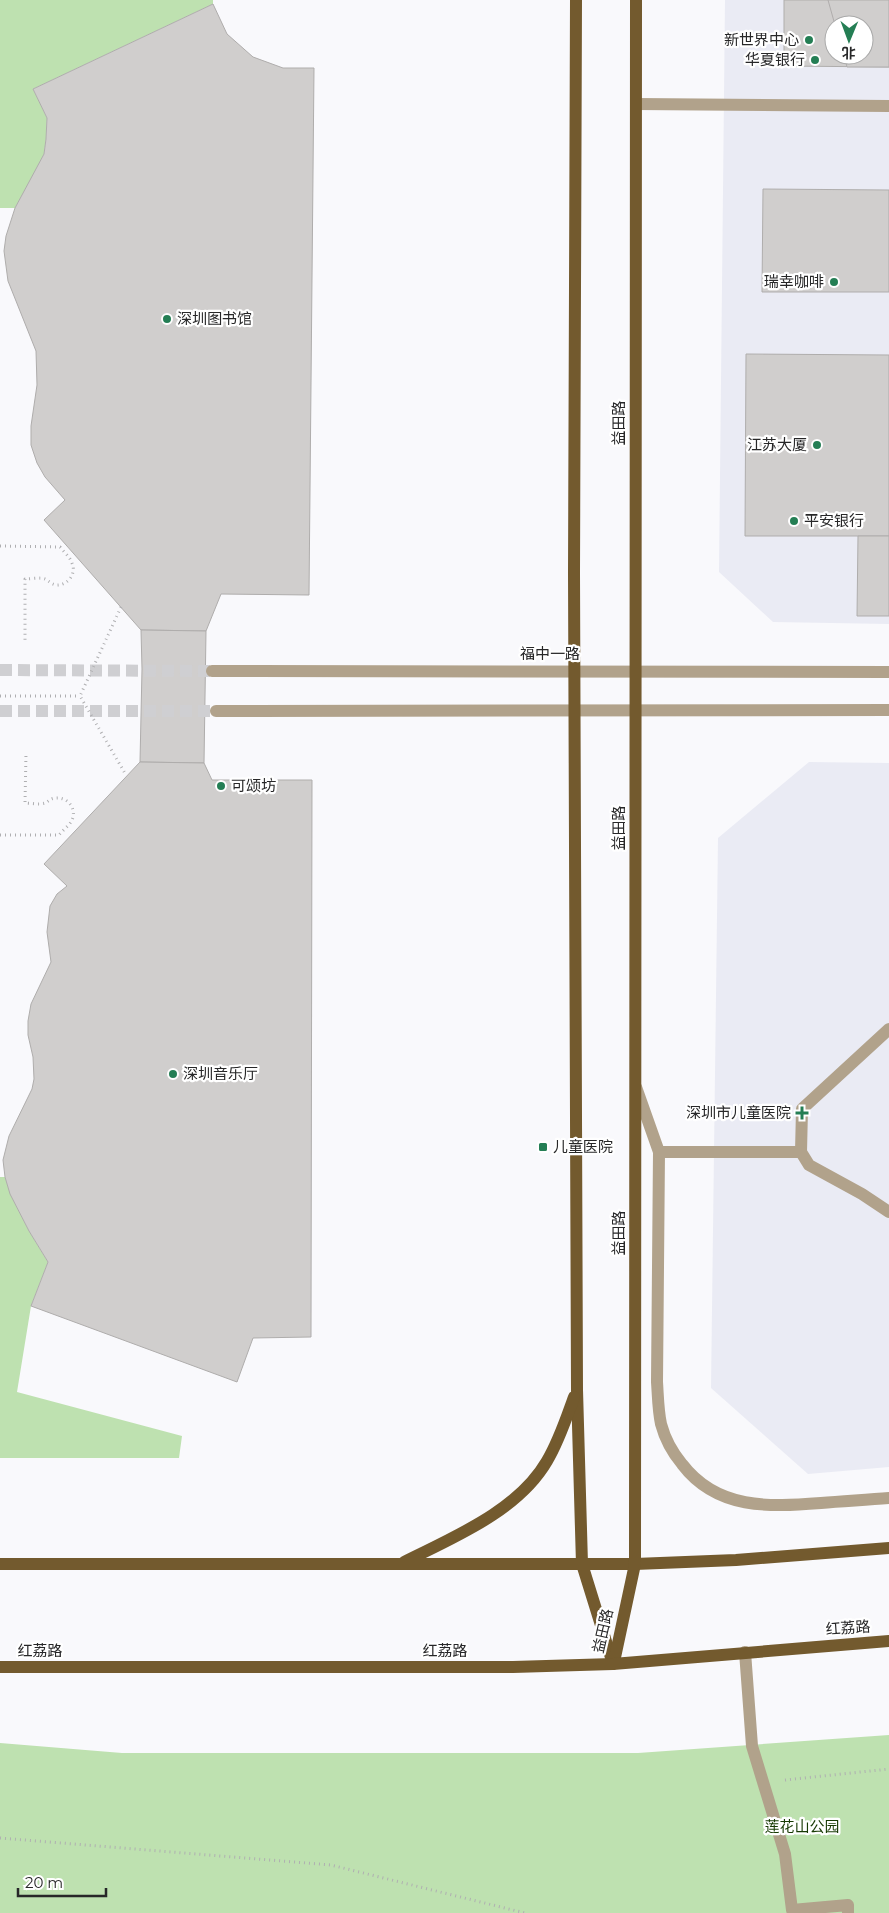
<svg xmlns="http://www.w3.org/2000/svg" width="889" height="1913" font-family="Montserrat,'Noto Sans SC',sans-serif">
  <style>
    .built { fill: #eaebf4; fill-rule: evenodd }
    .green { fill: #bee1b0 }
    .building { fill: #d0cecd; stroke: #afadac; fill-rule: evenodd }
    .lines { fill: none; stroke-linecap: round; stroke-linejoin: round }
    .tertiary-tunnel { stroke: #cfcfd2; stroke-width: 12; stroke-dasharray: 12 6; stroke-linecap: butt }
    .path { stroke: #afafb1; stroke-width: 3; stroke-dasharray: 1 4; stroke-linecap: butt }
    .service { stroke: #b1a28b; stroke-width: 12 }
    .tertiary { stroke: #b1a28b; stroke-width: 12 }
    .primary { stroke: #735a2e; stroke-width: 12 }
    .path-bridge { stroke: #afafb1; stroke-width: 3; stroke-dasharray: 1 4; stroke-linecap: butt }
    .poi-dot { fill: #247e54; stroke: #fff; stroke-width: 2 }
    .labels { text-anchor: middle; stroke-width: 4.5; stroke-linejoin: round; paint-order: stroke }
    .poi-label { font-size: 15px; fill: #272728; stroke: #fff; text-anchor: end }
    .street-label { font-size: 15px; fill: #272728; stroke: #fff }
    .park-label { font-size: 15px; fill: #173a03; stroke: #fff }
  </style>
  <rect width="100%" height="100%" fill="#f9f9fc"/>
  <g class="built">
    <path d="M725,0h164v624l-116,-2 -54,-50zM834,25h30v30h-30z"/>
    <polygon points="809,762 889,763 889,1467 808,1474 711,1388 718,838"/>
  </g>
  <g class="green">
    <polygon points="0,0 213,0 213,4 33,89 47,118 46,139 44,154 37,169 15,208 0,208"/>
    <path d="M0,1177h5c10,31 26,58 43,85l-17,44 -14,86 165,44 -3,22h-179z"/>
    <polygon points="889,1735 889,1913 0,1913 0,1743 122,1753 638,1753"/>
  </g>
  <g class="building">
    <path d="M784,0h105v67l-105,-1zM834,25h30v30h-30z"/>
    <polygon points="828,0 889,0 889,67 847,67 844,55 864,55 864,25 835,25"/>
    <polygon points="213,4 227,34 253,57 283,68 314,68 309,595 221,594 206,631 141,630 44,520 65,500 45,477 37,463 31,445 31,426 37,385 36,351 8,281 4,251 6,236 15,208 44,154 46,139 47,118 33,89"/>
    <polygon points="763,189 889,190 889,292 762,292"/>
    <polygon points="746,354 889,355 889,536 745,536"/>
    <polygon points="858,536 889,536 889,616 857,616"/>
    <polygon points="141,630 206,631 204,763 140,762 142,669"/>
    <polygon points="140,762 204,763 212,780 312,780 311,1337 253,1338 237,1382 31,1306 48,1262 29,1231 10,1194 5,1177 3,1160 9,1136 32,1089 34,1079 33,1057 28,1035 28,1021 31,1004 51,962 47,932 50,906 57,894 67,886 44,864"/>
  </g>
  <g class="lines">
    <g class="tertiary-tunnel">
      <polyline points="0,670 212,671"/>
      <polyline points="0,711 216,711"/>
    </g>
    <g class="path">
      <path d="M0,546l60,1c4,5 10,10 12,16 5,11 -5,23 -16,22 -5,-1 -7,-4 -11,-6 -5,-2 -14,0 -20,0v63"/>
      <polyline points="0,696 80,696"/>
      <path d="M0,835h59c4,-5 10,-9 13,-15 5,-11 -4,-23 -16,-22 -5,0 -7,3 -11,5 -5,2 -15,0 -20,0l1,-50"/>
      <polyline points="785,1780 889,1769"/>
      <polyline points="0,1838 331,1865 525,1913"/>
    </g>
    <g class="service">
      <polyline points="636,104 889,106"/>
      <polyline points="889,1029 802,1109 801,1152 809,1165 862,1194 889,1212"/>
      <path d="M636,1087l23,65 -2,230c1,14 1,28 4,42 4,15 11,28 21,40 35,46 87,43 139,39 23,-2 45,-3 68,-5"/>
      <polyline points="659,1152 801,1152"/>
      <polyline points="745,1652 752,1746 785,1854 792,1910 848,1905 848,1913"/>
    </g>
    <g class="tertiary">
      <polyline points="212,671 889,672"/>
      <polyline points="216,711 889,710"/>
    </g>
    <g class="primary">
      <polyline points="576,0 574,573 577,1390 582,1564 613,1664"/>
      <path d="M404,1562c50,-25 114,-51 143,-101 12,-20 19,-42 27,-64"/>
      <polyline points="0,1564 635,1564 736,1560 889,1548"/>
      <polyline points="614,1662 635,1564 636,0"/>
      <polyline points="0,1667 513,1667 613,1664 889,1641"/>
    </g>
    <polyline class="path-bridge" points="121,607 80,696 126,775"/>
  </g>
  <g class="poi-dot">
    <circle cx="809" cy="40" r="5"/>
    <circle cx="815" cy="60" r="5"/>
    <circle cx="834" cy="282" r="5"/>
    <circle cx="167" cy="319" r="5"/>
    <circle cx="817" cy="445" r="5"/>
    <circle cx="794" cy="521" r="5"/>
    <circle cx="221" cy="786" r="5"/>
    <circle cx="173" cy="1074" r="5"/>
    <path d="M799.5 1105.5h5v5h5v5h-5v5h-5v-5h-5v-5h5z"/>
    <rect x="538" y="1142" width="10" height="10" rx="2.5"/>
  </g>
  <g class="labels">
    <g class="poi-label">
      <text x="799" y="45">新世界中心</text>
      <text x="805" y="65">华夏银行</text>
      <text x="824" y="287">瑞幸咖啡</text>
      <text x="177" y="324" text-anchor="start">深圳图书馆</text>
      <text x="807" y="450">江苏大厦</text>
      <text x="804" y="526" text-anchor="start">平安银行</text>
      <text x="231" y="791" text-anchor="start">可颂坊</text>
      <text x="183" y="1079" text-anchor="start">深圳音乐厅</text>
      <text x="791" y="1118">深圳市儿童医院</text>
      <text x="553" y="1152" text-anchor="start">儿童医院</text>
    </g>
    <g class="street-label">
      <text transform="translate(619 423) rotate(-90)" y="5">益田路</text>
      <text x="550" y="659">福中一路</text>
      <text transform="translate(619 828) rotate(-90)" y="5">益田路</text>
      <text transform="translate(619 1233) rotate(-90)" y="5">益田路</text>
      <text transform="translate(848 1628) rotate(-4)" y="5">红荔路</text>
      <text transform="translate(603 1631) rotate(-77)" y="5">益田路</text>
      <text x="40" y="1656">红荔路</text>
      <text x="445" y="1656">红荔路</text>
    </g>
    <g class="park-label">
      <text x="802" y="1832">莲花山公园</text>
    </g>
  </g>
  <g transform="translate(849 40) rotate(181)"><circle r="24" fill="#ffffff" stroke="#a9a9a9"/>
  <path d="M0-4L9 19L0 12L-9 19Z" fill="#247e54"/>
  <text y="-8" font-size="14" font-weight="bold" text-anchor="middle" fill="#272728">北</text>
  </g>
  <path d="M18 1888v8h88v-8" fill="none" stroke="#272728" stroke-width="2.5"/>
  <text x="25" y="1888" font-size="15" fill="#272728" stroke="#ffffff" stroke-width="4" paint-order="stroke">20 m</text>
</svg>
